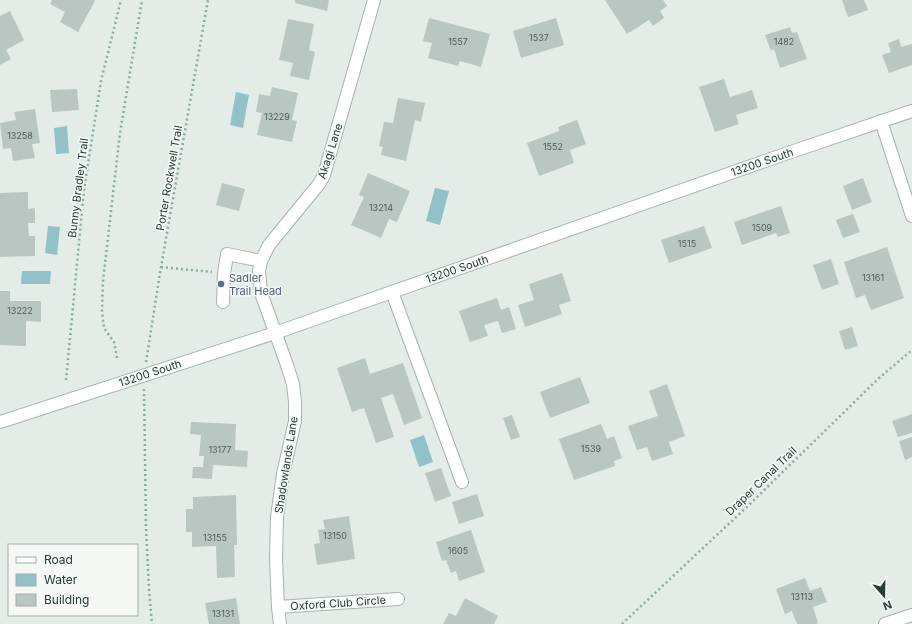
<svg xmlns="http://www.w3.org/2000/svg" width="912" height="624" font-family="Inter,sans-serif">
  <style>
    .water { fill: #93c1ca }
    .building { fill: #bac6c1 }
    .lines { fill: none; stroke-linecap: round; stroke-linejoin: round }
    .minor-casing { stroke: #a7b3af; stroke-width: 14 }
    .path { stroke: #88aba1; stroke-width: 2.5; stroke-dasharray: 2 3; stroke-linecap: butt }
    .minor { stroke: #fff; stroke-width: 12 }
    .service-dot { fill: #5c6f8a; stroke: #f4f9f6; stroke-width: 1.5 }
    .labels { text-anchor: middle; stroke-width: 3; stroke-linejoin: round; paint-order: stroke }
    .number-label { font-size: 9px; fill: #4b5e59 }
    .street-label { font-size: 11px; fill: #263b36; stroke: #f4f9f6 }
    .service-label { font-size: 11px; fill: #4e5e75; stroke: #f4f9f6; text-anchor: start }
  </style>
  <rect width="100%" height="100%" fill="#e4ece8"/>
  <g class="water">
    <polygon points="236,92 249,95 243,128 230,125"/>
    <polygon points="67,126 69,153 56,154 54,128"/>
    <polygon points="435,188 449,191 440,225 426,221"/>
    <polygon points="48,226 60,227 57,255 45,253"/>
    <polygon points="22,271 51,271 50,284 21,284"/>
    <polygon points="424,435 433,462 419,467 410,440"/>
  </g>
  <g class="building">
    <polygon points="52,0 94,0 95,1 78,32 60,22 65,12 50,4"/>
    <polygon points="295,0 329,0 327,11 295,3"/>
    <polygon points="605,0 663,0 667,6 660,11 664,18 653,26 649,20 627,34"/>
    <polygon points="842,0 864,0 868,10 848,17"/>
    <polygon points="10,11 24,40 6,50 11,59 0,65 0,16"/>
    <polygon points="429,18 490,34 481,67 460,61 458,66 428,58 432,43 423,41"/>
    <polygon points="556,18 564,45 521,58 513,31"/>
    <polygon points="288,19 314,24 309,50 315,52 309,80 290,76 293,63 279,60"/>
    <polygon points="790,27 792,33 797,32 807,59 780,68 774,49 771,51 765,35"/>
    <polygon points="899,39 901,47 912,44 912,65 889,73 882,55 891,52 888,43"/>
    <polygon points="724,79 730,97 752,90 758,108 736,115 739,124 715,132 699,87"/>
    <polygon points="272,87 298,93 292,120 297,121 292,142 257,135 262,113 256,112 259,94 270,96"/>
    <polygon points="77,89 79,110 52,112 50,90"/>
    <polygon points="398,98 425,103 421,122 415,120 406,161 381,155 383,147 379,146 384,122 393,123"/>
    <polygon points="35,109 40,143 32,144 35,158 13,161 11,148 3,149 0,123 16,120 14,112"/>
    <polygon points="577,120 586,144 570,150 574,163 539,176 527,143 559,131 558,127"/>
    <polygon points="368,173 410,191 397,222 389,219 381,238 351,225 364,197 359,195"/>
    <polygon points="863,178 872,202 852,210 843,186"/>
    <polygon points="222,183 245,189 239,211 216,205"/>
    <polygon points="28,192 28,209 35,208 35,223 28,223 29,236 35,236 35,256 0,257 0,193"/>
    <polygon points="781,206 790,233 778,237 776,233 742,245 734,222"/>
    <polygon points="853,214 860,232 843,238 836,220"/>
    <polygon points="704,226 712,248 669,263 661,240"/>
    <polygon points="887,247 904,298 871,310 865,295 856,298 844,262"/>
    <polygon points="831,259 839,284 822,290 813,265"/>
    <polygon points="562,273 571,301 559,305 562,314 525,327 518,305 534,300 529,284"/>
    <polygon points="0,291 10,291 10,301 41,301 41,322 26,321 26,346 0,345"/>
    <polygon points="497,298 501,310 509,307 516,329 502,333 498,321 484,325 488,336 470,342 459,311"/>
    <polygon points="852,327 858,346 845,350 839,331"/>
    <polygon points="365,358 370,374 403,363 422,418 404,425 393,394 381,398 394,437 376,443 364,408 352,412 337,368"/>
    <polygon points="580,377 590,403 550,418 540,392"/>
    <polygon points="667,384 685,436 669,442 673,454 652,461 647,447 637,450 628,426 658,416 649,391"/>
    <polygon points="912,414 912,433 898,437 892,421"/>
    <polygon points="512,415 520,437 511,440 503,418"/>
    <polygon points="191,422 236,424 235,450 248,451 247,467 213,465 212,479 192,478 193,467 203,467 204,456 199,456 201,435 190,434"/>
    <polygon points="601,424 607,439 614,436 622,458 614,461 615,466 574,480 559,439"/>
    <polygon points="912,437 912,457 905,460 899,441"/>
    <polygon points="441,468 451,496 435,502 425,473"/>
    <polygon points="477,494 484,516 459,524 452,502"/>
    <polygon points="236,495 237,545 234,545 235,577 217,578 216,546 192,547 192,532 186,532 186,509 193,509 193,497"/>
    <polygon points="349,516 355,559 317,565 314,544 320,543 318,530 325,529 323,520"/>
    <polygon points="471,530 485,572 459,581 456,571 451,573 446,560 442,561 436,542"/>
    <polygon points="805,578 810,591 821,587 827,602 813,607 818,623 816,624 797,624 792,611 785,614 776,589"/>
    <polygon points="236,598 240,624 209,624 205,603"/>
    <polygon points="465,598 498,616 494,624 443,624 449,613 456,616"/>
  </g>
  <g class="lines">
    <defs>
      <g id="minor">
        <polyline points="881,121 912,216"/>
        <polyline points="392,292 462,482"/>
        <polyline points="223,302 224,274 227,254 261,261"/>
        <polyline points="0,422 275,333 785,154 912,111"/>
        <polyline points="278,607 398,599"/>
        <polyline points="280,624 278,607 276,560 277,517 283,474 295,421 295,402 293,384 287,365 261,293 259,271 261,261 269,245 319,184 324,175 374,0"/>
        <polyline points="885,624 912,615"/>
      </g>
    </defs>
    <use href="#minor" class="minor-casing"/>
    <g class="path">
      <polyline points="161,267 212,272"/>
      <polyline points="117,358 114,342 104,328 102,310 103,281 120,133 142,0"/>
      <polyline points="146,362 161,267 208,0"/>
      <polyline points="66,380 84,190 101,81 121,0"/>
      <polyline points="144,389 146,528 149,589 152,624"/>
      <polyline points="622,624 750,504 878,379 912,350"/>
    </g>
    <use href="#minor" class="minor"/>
  </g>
  <circle class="service-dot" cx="221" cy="284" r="4"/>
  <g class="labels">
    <g class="number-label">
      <text x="539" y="41">1537</text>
      <text x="458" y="45">1557</text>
      <text x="784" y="45">1482</text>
      <text x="277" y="120">13229</text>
      <text x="20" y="139">13258</text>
      <text x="553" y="150">1552</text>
      <text x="381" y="211">13214</text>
      <text x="762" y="231">1509</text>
      <text x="687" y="247">1515</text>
      <text x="873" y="281">13161</text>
      <text x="20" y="314">13222</text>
      <text x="591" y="452">1539</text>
      <text x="220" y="453">13177</text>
      <text x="335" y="539">13150</text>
      <text x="215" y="541">13155</text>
      <text x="458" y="554">1605</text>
      <text x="802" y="600">13113</text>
      <text x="223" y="617">13131</text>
    </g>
    <g class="street-label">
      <text transform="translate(330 151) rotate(-72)" y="4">Akagi Lane</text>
      <text transform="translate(762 162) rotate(-19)" y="4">13200 South</text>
      <text transform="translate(169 178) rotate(-80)" y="4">Porter Rockwell Trail</text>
      <text transform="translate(78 188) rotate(-83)" y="4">Bunny Bradley Trail</text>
      <text transform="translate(457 269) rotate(-19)" y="4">13200 South</text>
      <text transform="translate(150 373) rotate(-18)" y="4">13200 South</text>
      <text transform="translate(286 465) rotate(-81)" y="4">Shadowlands Lane</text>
      <text transform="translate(761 481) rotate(-44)" y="4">Draper Canal Trail</text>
      <text transform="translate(338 603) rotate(-4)" y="4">Oxford Club Circle</text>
    </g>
    <g class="service-label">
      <text x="229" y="282">Sadler<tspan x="229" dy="13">Trail Head</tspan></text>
    </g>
  </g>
  <rect x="8" y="544" width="130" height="72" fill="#f4f9f6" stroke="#a2ada9"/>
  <rect x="16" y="557" width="20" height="6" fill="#ffffff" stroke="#a2ada9"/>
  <text x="44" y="564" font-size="12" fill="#263b36">Road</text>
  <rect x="16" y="574" width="20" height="12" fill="#93c1ca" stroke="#a2ada9"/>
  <text x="44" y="584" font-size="12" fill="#263b36">Water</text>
  <rect x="16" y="594" width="20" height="12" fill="#bac6c1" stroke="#a2ada9"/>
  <text x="44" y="604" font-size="12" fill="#263b36">Building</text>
  <g transform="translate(884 596) rotate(160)" stroke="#f4f9f6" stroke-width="3" paint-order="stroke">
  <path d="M0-3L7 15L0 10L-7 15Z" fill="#263b36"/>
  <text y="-6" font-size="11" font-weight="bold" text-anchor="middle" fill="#263b36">N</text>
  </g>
</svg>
